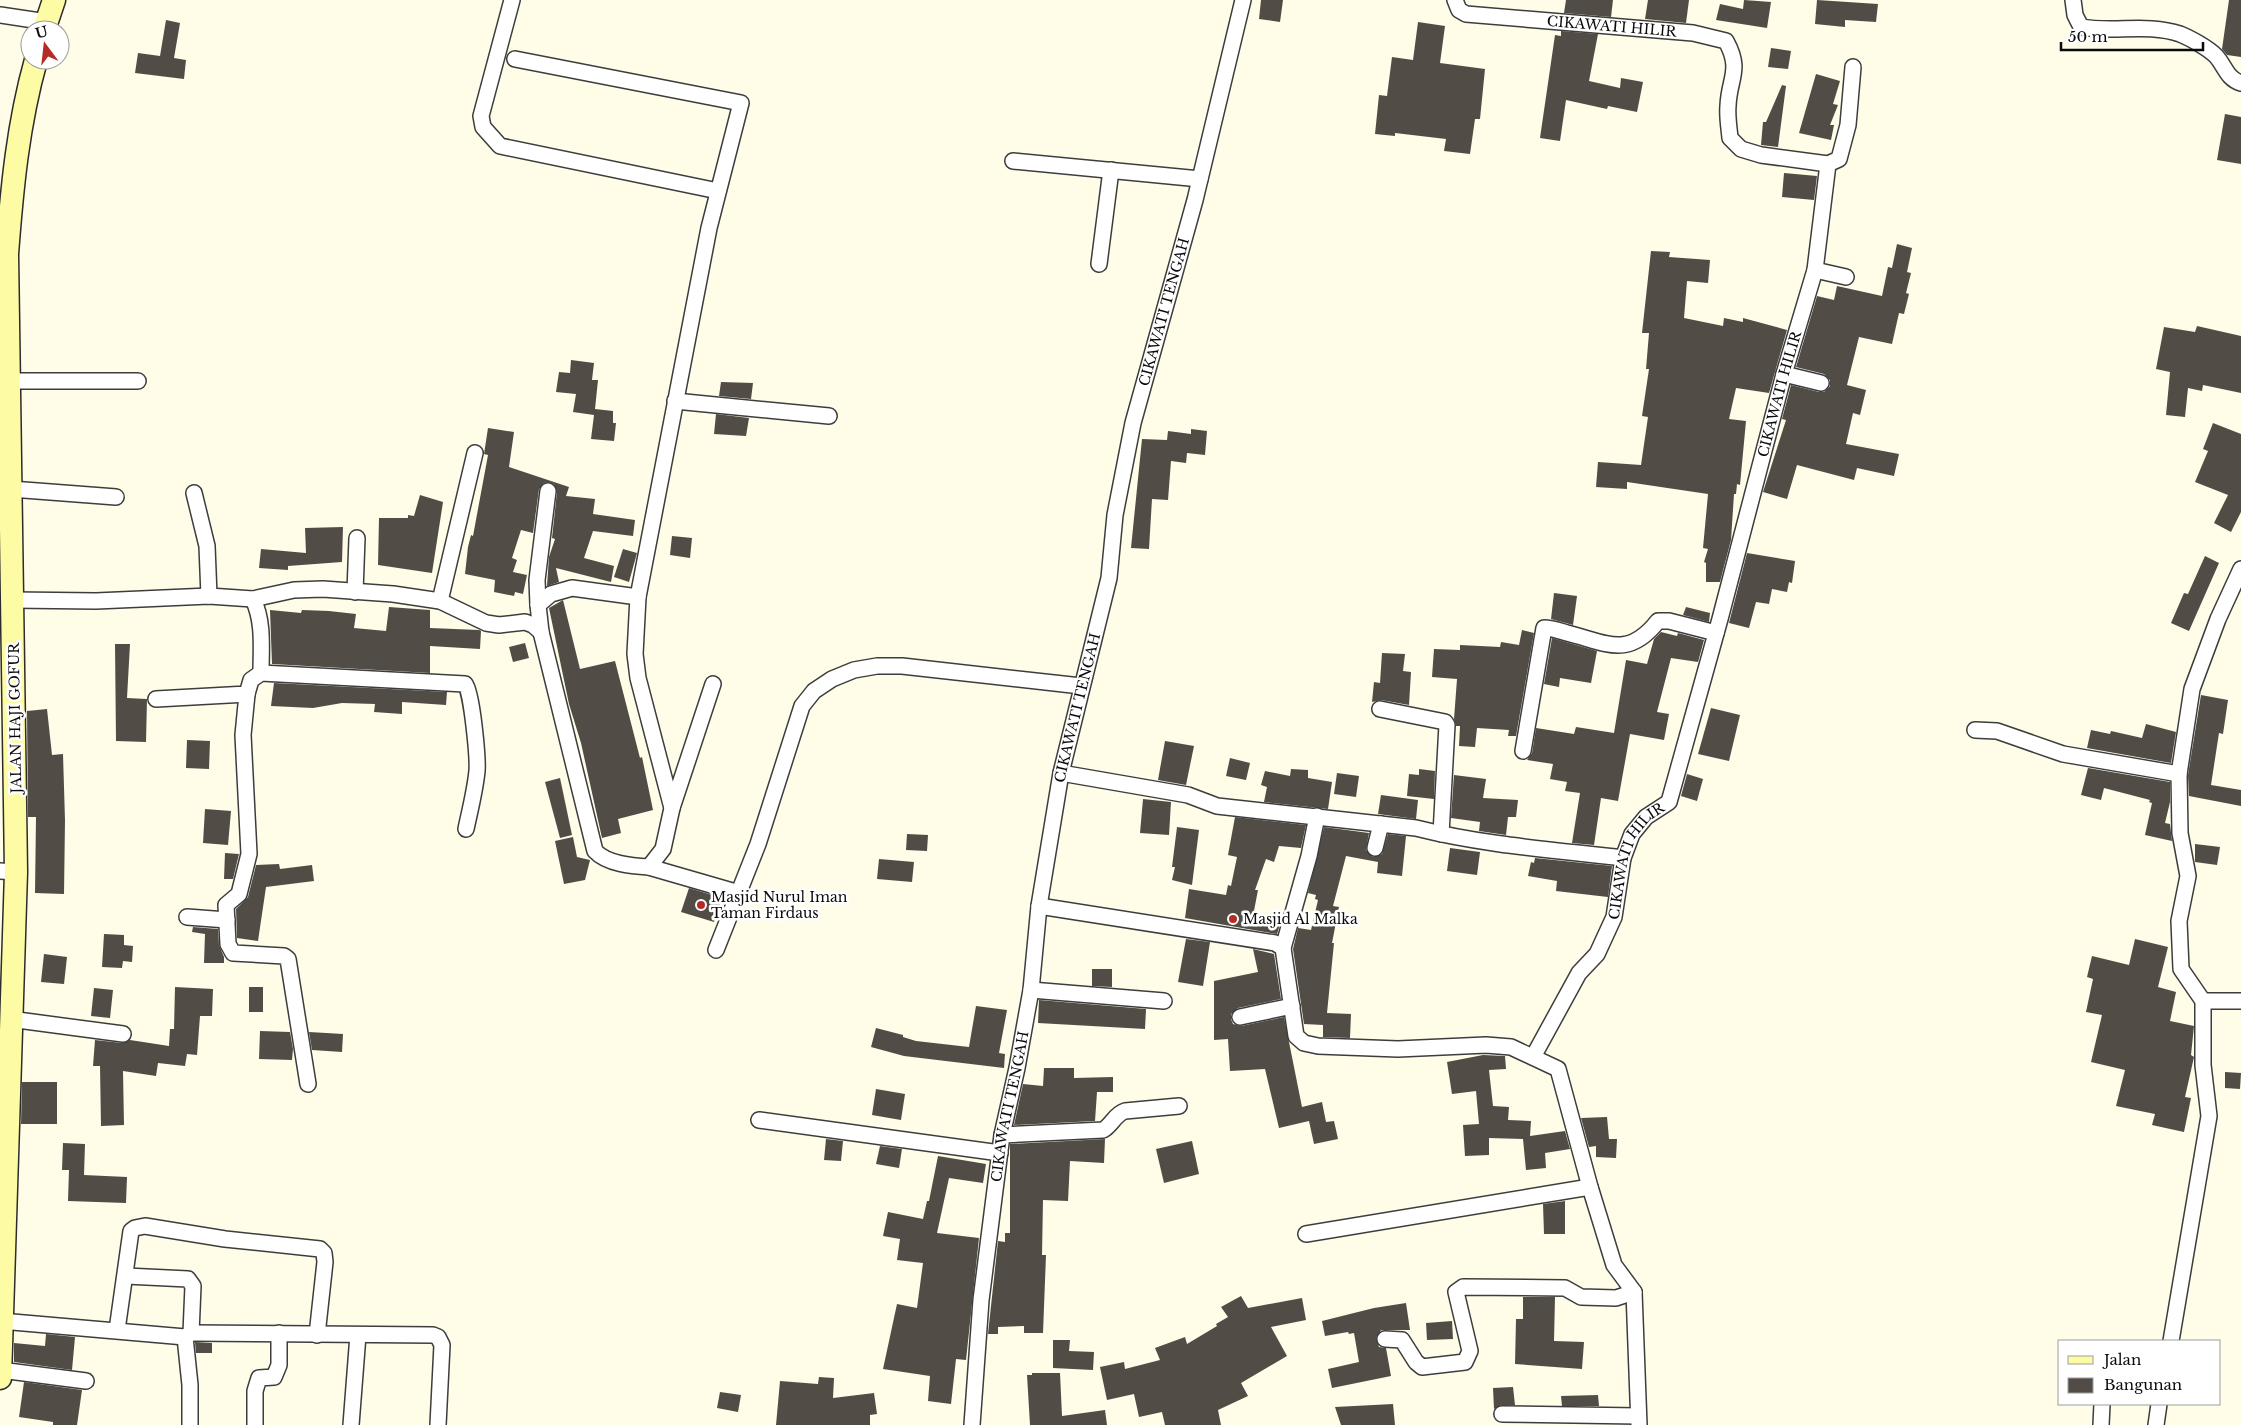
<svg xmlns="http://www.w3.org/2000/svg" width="2241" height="1425" font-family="'Libre Baskerville',serif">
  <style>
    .building { fill: #524c47 }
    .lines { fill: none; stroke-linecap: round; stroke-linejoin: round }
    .street-casing { stroke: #3d3d3d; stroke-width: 18 }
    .secondary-casing { stroke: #2c2c2c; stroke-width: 25 }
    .street { stroke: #fff; stroke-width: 15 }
    .secondary { stroke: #fdfba3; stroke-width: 22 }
    .poi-dot { fill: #b52c26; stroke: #fff; stroke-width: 2 }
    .labels { text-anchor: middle; stroke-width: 5; stroke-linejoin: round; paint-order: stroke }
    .street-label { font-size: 14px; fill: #0a0a0a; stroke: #fff }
    .poi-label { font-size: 14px; fill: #0a0a0a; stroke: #fff; text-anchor: start }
  </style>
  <rect width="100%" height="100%" fill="#fffce7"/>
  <g class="building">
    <polygon points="1261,0 1283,0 1280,22 1259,19"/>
    <polygon points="1566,0 1613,0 1611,17 1564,13"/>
    <polygon points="1648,0 1689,0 1686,23 1645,19"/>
    <polygon points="1744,0 1771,2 1767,28 1716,20 1720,4 1743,9"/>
    <polygon points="1817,0 1878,4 1876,22 1845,20 1845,27 1815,24"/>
    <polygon points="2229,0 2241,0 2241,57 2227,55 2222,49"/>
    <polygon points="166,20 180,23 174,58 186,60 184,79 135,73 138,53 160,56"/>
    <polygon points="1418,22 1445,26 1440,63 1485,69 1480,119 1475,119 1470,154 1444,151 1446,139 1395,133 1395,136 1375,134 1379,95 1387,96 1392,57 1413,60"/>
    <polygon points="1561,31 1598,34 1589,81 1620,88 1621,78 1643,82 1637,112 1608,106 1607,109 1566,100 1560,141 1540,138 1555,35 1561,36"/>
    <polygon points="1771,48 1791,51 1788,69 1768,67"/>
    <polygon points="1816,74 1840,81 1833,104 1838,105 1830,125 1834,125 1831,140 1799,133"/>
    <polygon points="1782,85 1786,86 1778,147 1761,145 1763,122 1766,122"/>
    <polygon points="2225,114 2241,117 2241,164 2217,160"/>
    <polygon points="1784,173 1817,176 1814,200 1782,197"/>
    <polygon points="1897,244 1912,248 1907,272 1911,273 1906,293 1909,294 1904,314 1899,313 1892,344 1859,337 1847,385 1866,390 1860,415 1853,413 1846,444 1899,454 1894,476 1857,468 1854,480 1797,465 1787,499 1763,492 1786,420 1782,419 1791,385 1819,392 1824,392 1830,386 1830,380 1824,374 1796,367 1817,296 1834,300 1837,286 1882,296 1888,267 1892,268"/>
    <polygon points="1651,251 1670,252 1669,257 1710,260 1708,283 1687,281 1684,318 1723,326 1724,318 1743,322 1743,318 1787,330 1769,393 1736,388 1729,419 1746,421 1740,485 1737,484 1736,494 1734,494 1731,540 1720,582 1706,582 1706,563 1704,562 1708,549 1703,548 1708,494 1627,482 1627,489 1596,487 1598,462 1641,465 1648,417 1642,416 1649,369 1646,369 1649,333 1642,333"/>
    <polygon points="2197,326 2241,336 2241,393 2203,385 2202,391 2188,388 2185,417 2166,415 2170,372 2156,369 2164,327 2195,332"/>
    <polygon points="571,360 594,363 592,380 598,380 595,409 613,411 613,423 616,423 614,441 591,439 594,415 573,412 576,394 556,392 559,372 570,373"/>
    <polygon points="721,382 753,383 751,399 719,396"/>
    <polygon points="716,414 749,418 746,436 714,434"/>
    <polygon points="2213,423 2241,434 2241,512 2231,532 2214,523 2228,495 2195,482 2208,451 2203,449"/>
    <polygon points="488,428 514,432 509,467 569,487 566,496 595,499 593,514 635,520 633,536 593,531 584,558 614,566 611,582 556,568 559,582 547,586 549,557 555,539 552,538 557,492 554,484 549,482 544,483 539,489 533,533 521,530 512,558 517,560 513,572 527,575 523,594 515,592 514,596 494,592 495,580 465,574 468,547 471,535 473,536 488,455 484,454"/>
    <polygon points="1191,429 1207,431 1205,455 1187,453 1186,463 1171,461 1168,500 1152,499 1149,549 1131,548 1142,439 1167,440 1168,431 1191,434"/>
    <polygon points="420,495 443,502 432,573 378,565 379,518 408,518 408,515 414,516"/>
    <polygon points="343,527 342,562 288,566 288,570 259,568 261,549 306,553 305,528"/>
    <polygon points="672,536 692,538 690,558 670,555"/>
    <polygon points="623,549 637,553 629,582 614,577"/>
    <polygon points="1747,553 1795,561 1792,583 1789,582 1787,592 1772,589 1769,604 1756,602 1749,628 1729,623"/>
    <polygon points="2205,556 2219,563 2189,631 2171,623 2184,593 2188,594"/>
    <polygon points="1554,593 1577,596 1573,625 1551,619"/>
    <polygon points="563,600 580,669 615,661 640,758 642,757 653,810 618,819 621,833 602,838 581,743 569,704 549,608"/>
    <polygon points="389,607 430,610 430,628 479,630 481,631 480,649 430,646 430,673 272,664 270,610 301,613 302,610 329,611 356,614 354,628 386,631"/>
    <polygon points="1686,607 1710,613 1709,622 1683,615"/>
    <polygon points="1522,630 1534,633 1516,736 1508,736 1509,730 1477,728 1475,747 1459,746 1460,726 1456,726 1454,719 1457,679 1432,677 1434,649 1460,650 1460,645 1500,647 1501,642 1519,645"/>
    <polygon points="1661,632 1677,636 1678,633 1704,640 1698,662 1671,658 1657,712 1669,714 1664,740 1630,734 1618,801 1601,798 1594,845 1572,843 1580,793 1565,791 1567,782 1550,779 1553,764 1527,760 1532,753 1536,728 1574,734 1576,727 1614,733 1626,660 1647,664 1654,639"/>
    <polygon points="1552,638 1597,651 1591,683 1560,678 1559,687 1544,684"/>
    <polygon points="525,643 529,658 513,662 509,647"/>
    <polygon points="115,644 130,644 127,698 147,699 146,742 116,741"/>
    <polygon points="1382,653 1405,654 1403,671 1411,672 1409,705 1381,700 1372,702 1374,682 1380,683"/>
    <polygon points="274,683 447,692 446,705 402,702 402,714 374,712 375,704 342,703 313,708 271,706"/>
    <polygon points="2201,695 2228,700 2223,734 2219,733 2211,785 2241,790 2241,806 2189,796 2188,775"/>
    <polygon points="1711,708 1740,715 1729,761 1698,754"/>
    <polygon points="47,709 52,755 63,754 65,820 64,894 35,893 36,817 28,817 27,711"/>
    <polygon points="2146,724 2176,732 2171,763 2087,748 2091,730 2110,734 2111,731 2142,738"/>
    <polygon points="187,740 210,741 209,769 186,768"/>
    <polygon points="1165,741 1194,746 1186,785 1158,780"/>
    <polygon points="1230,758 1250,763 1246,780 1226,776"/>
    <polygon points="2088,768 2170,782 2170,802 2165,823 2170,824 2172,841 2145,835 2152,803 2149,802 2150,800 2104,788 2101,800 2081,795"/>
    <polygon points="1291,769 1308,770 1308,778 1332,782 1328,809 1264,802 1267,787 1261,785 1265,771 1290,776"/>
    <polygon points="1419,769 1435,771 1434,799 1407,796 1409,774 1419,775"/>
    <polygon points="1337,773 1359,776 1356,797 1334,794"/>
    <polygon points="1687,774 1703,779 1697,801 1681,796"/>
    <polygon points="1454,775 1486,779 1483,798 1518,800 1516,817 1508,817 1506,835 1479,831 1480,822 1451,818"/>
    <polygon points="560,778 572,835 560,838 545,782"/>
    <polygon points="1381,795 1418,800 1416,819 1378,814"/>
    <polygon points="1143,799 1171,802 1169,835 1140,833"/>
    <polygon points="205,809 231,811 228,845 203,843"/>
    <polygon points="1235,817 1306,825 1301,848 1279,846 1274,862 1266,859 1255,890 1258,890 1253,916 1281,921 1277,934 1185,918 1189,889 1226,895 1228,885 1231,886 1237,857 1228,855"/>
    <polygon points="1177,827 1199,830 1192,885 1172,880 1175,867 1172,867"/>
    <polygon points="1324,827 1369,833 1366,850 1373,857 1382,854 1388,834 1406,836 1402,876 1377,873 1378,862 1346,856 1333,906 1339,907 1332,943 1334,943 1327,1013 1351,1014 1350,1038 1323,1037 1323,1025 1304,1024 1293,949 1298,928 1311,930 1318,900 1315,899 1316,895 1308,893"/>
    <polygon points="907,834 928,835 927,851 906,850"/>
    <polygon points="573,837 577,857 590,860 585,880 564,884 555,841"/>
    <polygon points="2195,844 2220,847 2217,865 2195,862"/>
    <polygon points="1450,848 1480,852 1477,875 1447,871"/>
    <polygon points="225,853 239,854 233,879 224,879"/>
    <polygon points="1535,858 1612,866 1608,897 1556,891 1557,881 1528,876 1531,862 1534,863"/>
    <polygon points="879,859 914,862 912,882 877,879"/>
    <polygon points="279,864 280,869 312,865 314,881 266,887 258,941 237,938 236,909 248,897 256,865"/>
    <polygon points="689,888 722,898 714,922 681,912"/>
    <polygon points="193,927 218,929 219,945 224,957 224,963 204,963 205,934 192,932"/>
    <polygon points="104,934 124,935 124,945 133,946 132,962 123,961 122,968 102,967"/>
    <polygon points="1186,939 1210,942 1203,986 1178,982"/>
    <polygon points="2135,939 2168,947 2158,987 2176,992 2170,1021 2194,1026 2191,1055 2194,1057 2185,1097 2191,1098 2184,1132 2152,1125 2155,1114 2116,1106 2125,1070 2091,1062 2102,1015 2086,1012 2093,979 2087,977 2092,956 2129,965"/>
    <polygon points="1253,949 1274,954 1281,999 1238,1008 1231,1014 1231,1019 1233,1024 1241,1026 1284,1017 1302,1107 1322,1102 1326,1122 1334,1121 1338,1139 1314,1144 1309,1121 1279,1128 1265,1069 1230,1071 1228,1039 1214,1040 1214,981 1258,972"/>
    <polygon points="44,954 67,957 64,984 41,982"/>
    <polygon points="1092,969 1112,969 1112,987 1092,986"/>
    <polygon points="175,987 213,989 212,1016 200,1016 197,1055 187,1054 185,1066 158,1063 156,1076 123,1071 124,1125 101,1126 100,1066 93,1066 95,1040 122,1043 130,1040 169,1046 170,1029 174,1029"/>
    <rect x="249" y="987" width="14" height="25"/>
    <polygon points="94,988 113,990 110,1018 91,1016"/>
    <polygon points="1039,1000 1146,1009 1145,1029 1038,1023"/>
    <polygon points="976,1006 1007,1010 999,1053 1005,1054 1004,1068 904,1056 871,1047 876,1028 903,1035 903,1037 916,1041 969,1047"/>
    <polygon points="260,1031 290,1032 293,1049 292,1060 259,1059"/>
    <polygon points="309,1032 343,1034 342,1052 312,1050"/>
    <polygon points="1483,1055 1505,1056 1506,1069 1489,1070 1493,1106 1509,1107 1508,1120 1531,1121 1530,1136 1565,1131 1570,1149 1545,1153 1546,1168 1526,1170 1523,1139 1489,1138 1489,1155 1465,1156 1463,1125 1479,1124 1476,1091 1452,1094 1447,1062"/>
    <polygon points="1044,1068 1074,1068 1074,1078 1113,1077 1113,1092 1097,1092 1095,1121 1014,1125 1023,1084 1043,1086"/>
    <polygon points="2225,1072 2241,1073 2240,1089 2225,1088"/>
    <polygon points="22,1082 57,1082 57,1124 21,1124"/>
    <polygon points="876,1089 905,1094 901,1120 872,1115"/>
    <polygon points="1607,1117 1609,1139 1617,1139 1616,1158 1596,1157 1596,1146 1589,1147 1581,1118"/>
    <polygon points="826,1139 843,1141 841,1161 824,1160"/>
    <polygon points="1105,1139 1104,1163 1070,1161 1068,1201 1043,1200 1042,1255 1046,1255 1043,1333 1024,1333 1024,1326 998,1327 998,1334 988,1334 998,1241 1005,1242 1005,1233 1010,1233 1010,1144"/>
    <polygon points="1192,1141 1199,1174 1164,1183 1156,1149"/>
    <polygon points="63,1143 85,1144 84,1175 127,1177 126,1203 68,1201 69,1170 62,1170"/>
    <polygon points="880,1146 902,1149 899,1168 876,1164"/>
    <polygon points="938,1156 986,1164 983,1183 949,1178 937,1233 979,1238 966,1360 956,1359 951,1404 928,1401 930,1376 883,1369 897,1304 917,1308 923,1263 897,1260 900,1239 883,1236 888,1212 923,1219 927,1201 929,1201"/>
    <polygon points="1565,1201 1565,1234 1544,1234 1543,1204"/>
    <polygon points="1241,1296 1248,1308 1302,1298 1306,1320 1271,1327 1287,1356 1241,1383 1248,1396 1218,1410 1221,1425 1165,1425 1162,1412 1139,1417 1134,1394 1107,1400 1100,1367 1124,1362 1125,1369 1160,1360 1155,1348 1185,1337 1187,1344 1217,1326 1216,1324 1228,1317 1221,1307"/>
    <polygon points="1523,1297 1555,1297 1554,1341 1584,1342 1582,1369 1515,1364 1516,1319 1523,1319"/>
    <polygon points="1406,1303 1410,1330 1381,1330 1376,1338 1379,1347 1386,1348 1391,1376 1332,1388 1328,1369 1359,1362 1354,1333 1349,1334 1348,1332 1325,1336 1322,1321 1374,1308"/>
    <polygon points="1452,1321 1453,1339 1427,1340 1426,1323"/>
    <polygon points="46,1334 75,1337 72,1370 14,1362 14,1343 45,1346"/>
    <polygon points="1053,1340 1070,1340 1069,1351 1094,1352 1093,1370 1053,1368"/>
    <polygon points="195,1342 212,1343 212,1353 196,1353"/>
    <polygon points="1032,1373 1060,1373 1062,1416 1105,1410 1107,1425 1063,1425 1062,1422 1063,1425 1030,1425 1027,1375 1032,1375"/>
    <polygon points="819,1377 834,1378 833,1398 874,1393 877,1414 870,1415 870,1425 776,1425 780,1381 818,1384"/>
    <polygon points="24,1382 82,1390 77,1425 53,1425 53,1422 19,1417"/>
    <polygon points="1513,1387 1515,1405 1502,1405 1494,1409 1493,1388"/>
    <polygon points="720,1392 741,1395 738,1412 717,1408"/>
    <polygon points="1598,1395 1599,1406 1562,1406 1561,1396"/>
    <polygon points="1393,1404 1395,1425 1341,1425 1335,1407"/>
  </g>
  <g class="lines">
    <defs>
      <g id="street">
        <polyline points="512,0 481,116 483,127 500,146 718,191"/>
        <path id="s1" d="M1455,0l4,10 7,4 227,19 33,8c16,29 3,37 2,65 -1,10 1,21 2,32l11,11 20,6 67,9"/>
        <path d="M2073,0l2,15 6,12c33,6 66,-4 99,7 10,4 28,14 36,22 9,10 11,23 25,27"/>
        <polyline points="0,15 47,22"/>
        <polyline points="515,59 741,103 709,228 638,597 635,654 638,678 672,808 663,849 649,867"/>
        <polyline points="1013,161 1200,179"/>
        <polyline points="1828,164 1839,159 1848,125 1853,67"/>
        <polyline points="1099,264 1111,170"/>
        <polyline points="1815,270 1846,277"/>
        <polyline points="1784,374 1821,383"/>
        <polyline points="7,381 138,381"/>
        <polyline points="675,401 829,416"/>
        <polyline points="11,489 116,497"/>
        <polyline points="194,493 207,546 209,596"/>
        <polyline points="355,592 357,538"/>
        <path d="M638,597l-66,-9 -21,6 -13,11 3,27 54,219c12,13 37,15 54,16l90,26"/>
        <path d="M253,599c11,23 8,49 8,74"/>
        <polyline points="13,600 96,601 209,596 253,599 294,590 323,589 393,594 440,601 486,623 499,625 525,622 533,625 541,632"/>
        <polyline points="440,601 475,453"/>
        <polyline points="538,605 537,580 548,491"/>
        <polyline points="247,694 243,735 249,854 239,894 226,905 228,944 233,953 284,956 288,959 308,1084"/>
        <path d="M156,699l91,-5 4,-14 10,-7 204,11c7,8 13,74 12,87 -2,20 -7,39 -11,58"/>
        <polyline points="1380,709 1445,722 1447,725 1441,834"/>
        <polyline points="1975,730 1997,731 2063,754 2179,774"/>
        <path d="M1523,751l21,-123c8,0 16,3 23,5 40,10 61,26 91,-12h11l47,12"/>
        <path d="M1061,773l127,22 29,11 199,22c67,17 138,22 207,30"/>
        <polyline points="672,808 713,684"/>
        <polyline points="1375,848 1381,824"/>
        <polyline points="0,871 16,872"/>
        <polyline points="1039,906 1275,943 1283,948 1296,1036 1304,1043 1318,1046 1398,1049 1486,1045 1511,1047 1558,1069 1590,1187 1614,1265 1634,1292 1639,1425"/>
        <polyline points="187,917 227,920"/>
        <polyline points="1283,948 1309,856 1317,816"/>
        <polyline points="716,950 758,844 802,706 814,691 832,679 854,670 877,666 902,666 1081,686"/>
        <polyline points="1031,990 1164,1001"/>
        <polyline points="2203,1001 2241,1001"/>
        <polyline points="1240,1017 1292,1006"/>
        <polyline points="10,1019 123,1034"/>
        <path id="s2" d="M1533,1057l46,-84 18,-19 17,-37 9,-59 9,-24 14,-17 23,-15 51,-183 64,-245 31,-104 13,-106"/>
        <polyline points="759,1120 1000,1153"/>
        <path d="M1002,1135l101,-5c9,-5 12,-16 22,-19l54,-5"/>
        <polyline points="1306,1234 1590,1187"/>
        <polyline points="1,1321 185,1337 191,1333 193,1286 188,1279 126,1276"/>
        <polyline points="117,1330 131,1231 135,1228 145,1226 225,1239 320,1249 324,1253 325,1262 317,1335"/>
        <polyline points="191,1333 433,1335 438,1337 442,1345 438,1425"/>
        <polyline points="185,1337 190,1385 190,1425"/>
        <polyline points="1385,1339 1402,1340 1416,1362 1422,1367 1465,1362 1470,1351 1456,1292 1463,1287 1565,1288 1581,1297 1616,1298 1634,1292"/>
        <polyline points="2171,1341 2209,1116 2203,1065 2203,1001 2181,969 2179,921 2188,876 2180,833 2179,774 2192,689 2218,619 2241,569"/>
        <polyline points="0,1370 86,1381"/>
        <polyline points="1502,1414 1638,1416"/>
        <polyline points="255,1425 255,1391 259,1378 274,1377 279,1365 279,1333"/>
        <polyline points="351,1425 358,1335"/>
        <path id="s3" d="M972,1425l9,-125 21,-165 15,-67 14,-78 8,-84 22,-133 48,-195 6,-63 18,-92 62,-223 48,-200"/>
        <polyline points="2101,1425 2102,1404"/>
        <polyline points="2156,1425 2159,1404"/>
      </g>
      <g id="secondary">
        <polyline points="44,30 54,0"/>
        <path d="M0,1378l16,-506 -9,-618c5,-66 11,-130 29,-194"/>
      </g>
    </defs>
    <use href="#street" class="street-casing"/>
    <use href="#secondary" class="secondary-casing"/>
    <use href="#street" class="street"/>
    <use href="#secondary" class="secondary"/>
  </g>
  <g class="poi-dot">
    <circle cx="701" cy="905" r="5"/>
    <circle cx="1233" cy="919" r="5"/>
  </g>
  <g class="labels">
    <g class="street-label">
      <text dy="5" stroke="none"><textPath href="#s1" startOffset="165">CIKAWATI HILIR</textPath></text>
      <text dy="5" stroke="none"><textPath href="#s3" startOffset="1132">CIKAWATI TENGAH</textPath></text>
      <text dy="5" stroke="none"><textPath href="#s2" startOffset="720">CIKAWATI HILIR</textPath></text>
      <text dy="5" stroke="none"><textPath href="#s3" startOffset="726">CIKAWATI TENGAH</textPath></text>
      <text transform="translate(15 718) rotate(-91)" y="5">JALAN HAJI GOFUR</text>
      <text dy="5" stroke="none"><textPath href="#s2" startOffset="225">CIKAWATI HILIR</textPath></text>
      <text dy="5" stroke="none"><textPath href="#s3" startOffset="321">CIKAWATI TENGAH</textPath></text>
    </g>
    <g class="poi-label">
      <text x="711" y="902">Masjid Nurul Iman<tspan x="711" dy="16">Taman Firdaus</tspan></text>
      <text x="1243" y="924">Masjid Al Malka</text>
    </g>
  </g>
  <rect x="2058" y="1340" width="162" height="65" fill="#ffffff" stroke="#9d9d9d"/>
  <rect x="2068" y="1356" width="25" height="8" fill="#fdfba3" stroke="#9d9d9d"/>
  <text x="2104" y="1365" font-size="15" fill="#0a0a0a">Jalan</text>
  <rect x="2068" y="1378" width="25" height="15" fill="#524c47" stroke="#9d9d9d"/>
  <text x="2104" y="1390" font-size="15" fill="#0a0a0a">Bangunan</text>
  <g transform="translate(45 45) rotate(345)"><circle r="24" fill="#ffffff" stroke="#9d9d9d"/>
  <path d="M0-4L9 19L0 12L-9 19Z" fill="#b52c26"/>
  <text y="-8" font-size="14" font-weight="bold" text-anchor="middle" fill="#0a0a0a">U</text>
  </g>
  <path d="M2061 42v8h142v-8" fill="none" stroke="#0a0a0a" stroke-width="2.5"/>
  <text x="2068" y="42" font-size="15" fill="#0a0a0a" stroke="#ffffff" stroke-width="4" paint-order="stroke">50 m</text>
</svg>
